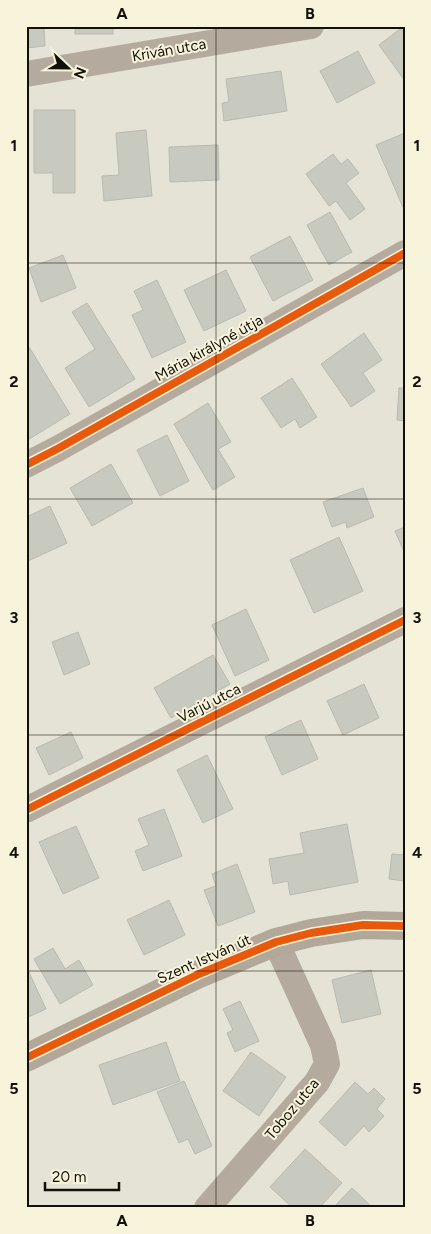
<svg xmlns="http://www.w3.org/2000/svg" width="431" height="1234" font-family="Figtree,sans-serif">
  <style>
    .building { fill: #c9cabf; stroke: #b9bab0 }
    .lines { fill: none; stroke-linecap: round; stroke-linejoin: round }
    .street { stroke: #b4aa9d; stroke-width: 26 }
    .secondary { stroke: #b2a899; stroke-width: 28 }
    .cycleway-casing { stroke: #f8f4dc; stroke-width: 11 }
    .cycleway { stroke: #e8590c; stroke-width: 8 }
    .grid { fill: none; stroke: #121008; stroke-width: 1; stroke-opacity: 0.55 }
    .labels { text-anchor: middle; stroke-width: 4; stroke-linejoin: round; paint-order: stroke }
    .street-label { font-size: 15px; fill: #121008; stroke: #f8f4dc }
    .neatline { fill: none; stroke: #121008; stroke-width: 2 }
    .grid-label { font-size: 16px; text-anchor: middle; font-weight: bold; fill: #121008 }
  </style>
  <rect width="100%" height="100%" fill="#e5e3d5"/>
  <g class="building">
    <polygon points="26,26 44,26 45,46 26,48"/>
    <rect x="75" y="26" width="38" height="8"/>
    <polygon points="404,26 405,26 405,81 379,45"/>
    <polygon points="358,51 375,83 337,103 320,71"/>
    <polygon points="281,71 287,111 224,121 222,103 229,102 226,79"/>
    <polygon points="34,110 75,110 75,193 53,193 53,173 34,173"/>
    <polygon points="146,130 152,196 104,201 102,176 119,175 116,133"/>
    <polygon points="405,133 405,212 376,145"/>
    <polygon points="218,145 219,180 170,182 169,147"/>
    <polygon points="333,154 341,164 348,159 359,173 346,183 365,209 350,220 336,201 329,206 306,174"/>
    <polygon points="330,212 352,252 329,265 307,225"/>
    <polygon points="290,236 313,280 273,301 250,257"/>
    <polygon points="63,255 76,288 41,302 29,268"/>
    <polygon points="226,270 246,311 204,331 184,290"/>
    <polygon points="157,280 186,342 152,358 132,315 143,310 134,291"/>
    <polygon points="87,303 135,379 89,407 65,368 95,349 72,312"/>
    <polygon points="364,333 382,360 363,373 375,391 351,407 321,364"/>
    <polygon points="26,342 70,414 26,441 26,402 29,401 26,396"/>
    <polygon points="292,378 317,417 300,428 295,419 281,428 261,398"/>
    <polygon points="399,388 405,388 405,421 397,420"/>
    <polygon points="208,403 231,442 218,449 235,477 213,490 174,424"/>
    <polygon points="167,435 189,481 160,496 137,450"/>
    <polygon points="111,464 133,503 92,526 70,488"/>
    <polygon points="363,488 374,517 347,528 346,522 332,527 323,502"/>
    <polygon points="50,506 67,543 28,561 26,558 26,517"/>
    <polygon points="405,527 405,554 395,531"/>
    <polygon points="339,537 363,591 314,613 290,560"/>
    <polygon points="246,609 269,660 235,676 212,625"/>
    <polygon points="78,632 90,664 64,675 52,642"/>
    <polygon points="213,655 230,684 171,718 154,688"/>
    <polygon points="364,684 379,718 343,735 327,701"/>
    <polygon points="301,720 318,759 282,775 265,737"/>
    <polygon points="71,732 83,758 49,775 36,748"/>
    <polygon points="207,755 233,809 203,823 177,770"/>
    <polygon points="164,809 182,856 143,871 135,851 149,845 138,819"/>
    <polygon points="347,824 358,882 290,895 288,881 273,884 269,859 304,853 300,833"/>
    <polygon points="76,826 99,878 63,894 39,842"/>
    <polygon points="392,854 405,855 405,881 389,879"/>
    <polygon points="237,864 255,912 218,926 204,890 216,886 212,874"/>
    <polygon points="169,900 185,935 144,955 127,920"/>
    <polygon points="53,948 65,969 79,960 93,985 60,1004 34,959"/>
    <polygon points="27,968 46,1009 26,1018 26,968"/>
    <polygon points="371,970 381,1014 342,1023 332,980"/>
    <polygon points="240,1001 259,1041 235,1052 227,1033 233,1030 223,1009"/>
    <polygon points="166,1042 180,1081 113,1105 99,1065"/>
    <polygon points="251,1052 286,1077 259,1116 223,1091"/>
    <polygon points="184,1081 212,1146 195,1154 188,1139 179,1143 157,1092"/>
    <polygon points="355,1082 368,1094 374,1088 385,1099 377,1109 384,1116 369,1132 364,1126 345,1146 319,1122"/>
    <polygon points="305,1149 342,1183 319,1208 293,1208 270,1187"/>
    <polygon points="352,1188 373,1208 333,1208"/>
  </g>
  <g class="lines">
    <g class="street">
      <polyline points="26,74 311,26"/>
      <polyline points="26,465 59,448 405,253"/>
      <polyline points="26,810 405,620"/>
      <polyline points="207,1208 317,1082 327,1064 323,1045 276,942"/>
    </g>
    <polyline class="secondary" points="26,1058 199,974 276,942 311,933 363,925 405,926"/>
    <defs>
      <g id="cycleway">
        <polyline points="26,465 59,448 405,253"/>
        <polyline points="26,810 405,620"/>
        <polyline points="26,1058 199,974 276,942 311,933 363,925 405,926"/>
      </g>
    </defs>
    <use href="#cycleway" class="cycleway-casing"/>
    <use href="#cycleway" class="cycleway"/>
  </g>
  <path class="grid" d="M216,26v1182M26,263h379M26,499h379M26,735h379M26,971h379"/>
  <g class="labels">
    <g class="street-label">
      <text transform="translate(169 50) rotate(-10)" y="5">Kriván utca</text>
      <text transform="translate(209 348) rotate(-29)" y="5">Mária királyné útja</text>
      <text transform="translate(209 703) rotate(-27)" y="5">Varjú utca</text>
      <text transform="translate(204 959) rotate(-24)" y="5">Szent István út</text>
      <text transform="translate(292 1109) rotate(-50)" y="5">Toboz utca</text>
    </g>
  </g>
  <rect width="431" height="1234" fill="none" stroke="#f8f4dc" stroke-width="55"/>
  <g transform="translate(68 68) rotate(112)" stroke="#f8f4dc" stroke-width="4" paint-order="stroke">
  <path d="M0-4L9 19L0 12L-9 19Z" fill="#121008"/>
  <text y="-8" font-size="14" font-weight="bold" text-anchor="middle" fill="#121008">N</text>
  </g>
  <path d="M45 1182v8h74v-8" fill="none" stroke="#121008" stroke-width="2.5"/>
  <text x="52" y="1182" font-size="15" fill="#121008" stroke="#f8f4dc" stroke-width="4" paint-order="stroke">20 m</text>
  <rect x="28" y="28" width="376" height="1178" class="neatline"/>
  <g class="grid-label">
    <text x="122" y="19">A</text>
    <text x="310" y="19">B</text>
    <text x="14" y="151">1</text>
    <text x="417" y="151">1</text>
    <text x="14" y="387">2</text>
    <text x="417" y="387">2</text>
    <text x="14" y="623">3</text>
    <text x="417" y="623">3</text>
    <text x="14" y="858">4</text>
    <text x="417" y="858">4</text>
    <text x="14" y="1094">5</text>
    <text x="417" y="1094">5</text>
    <text x="122" y="1226">A</text>
    <text x="310" y="1226">B</text>
  </g>
</svg>
